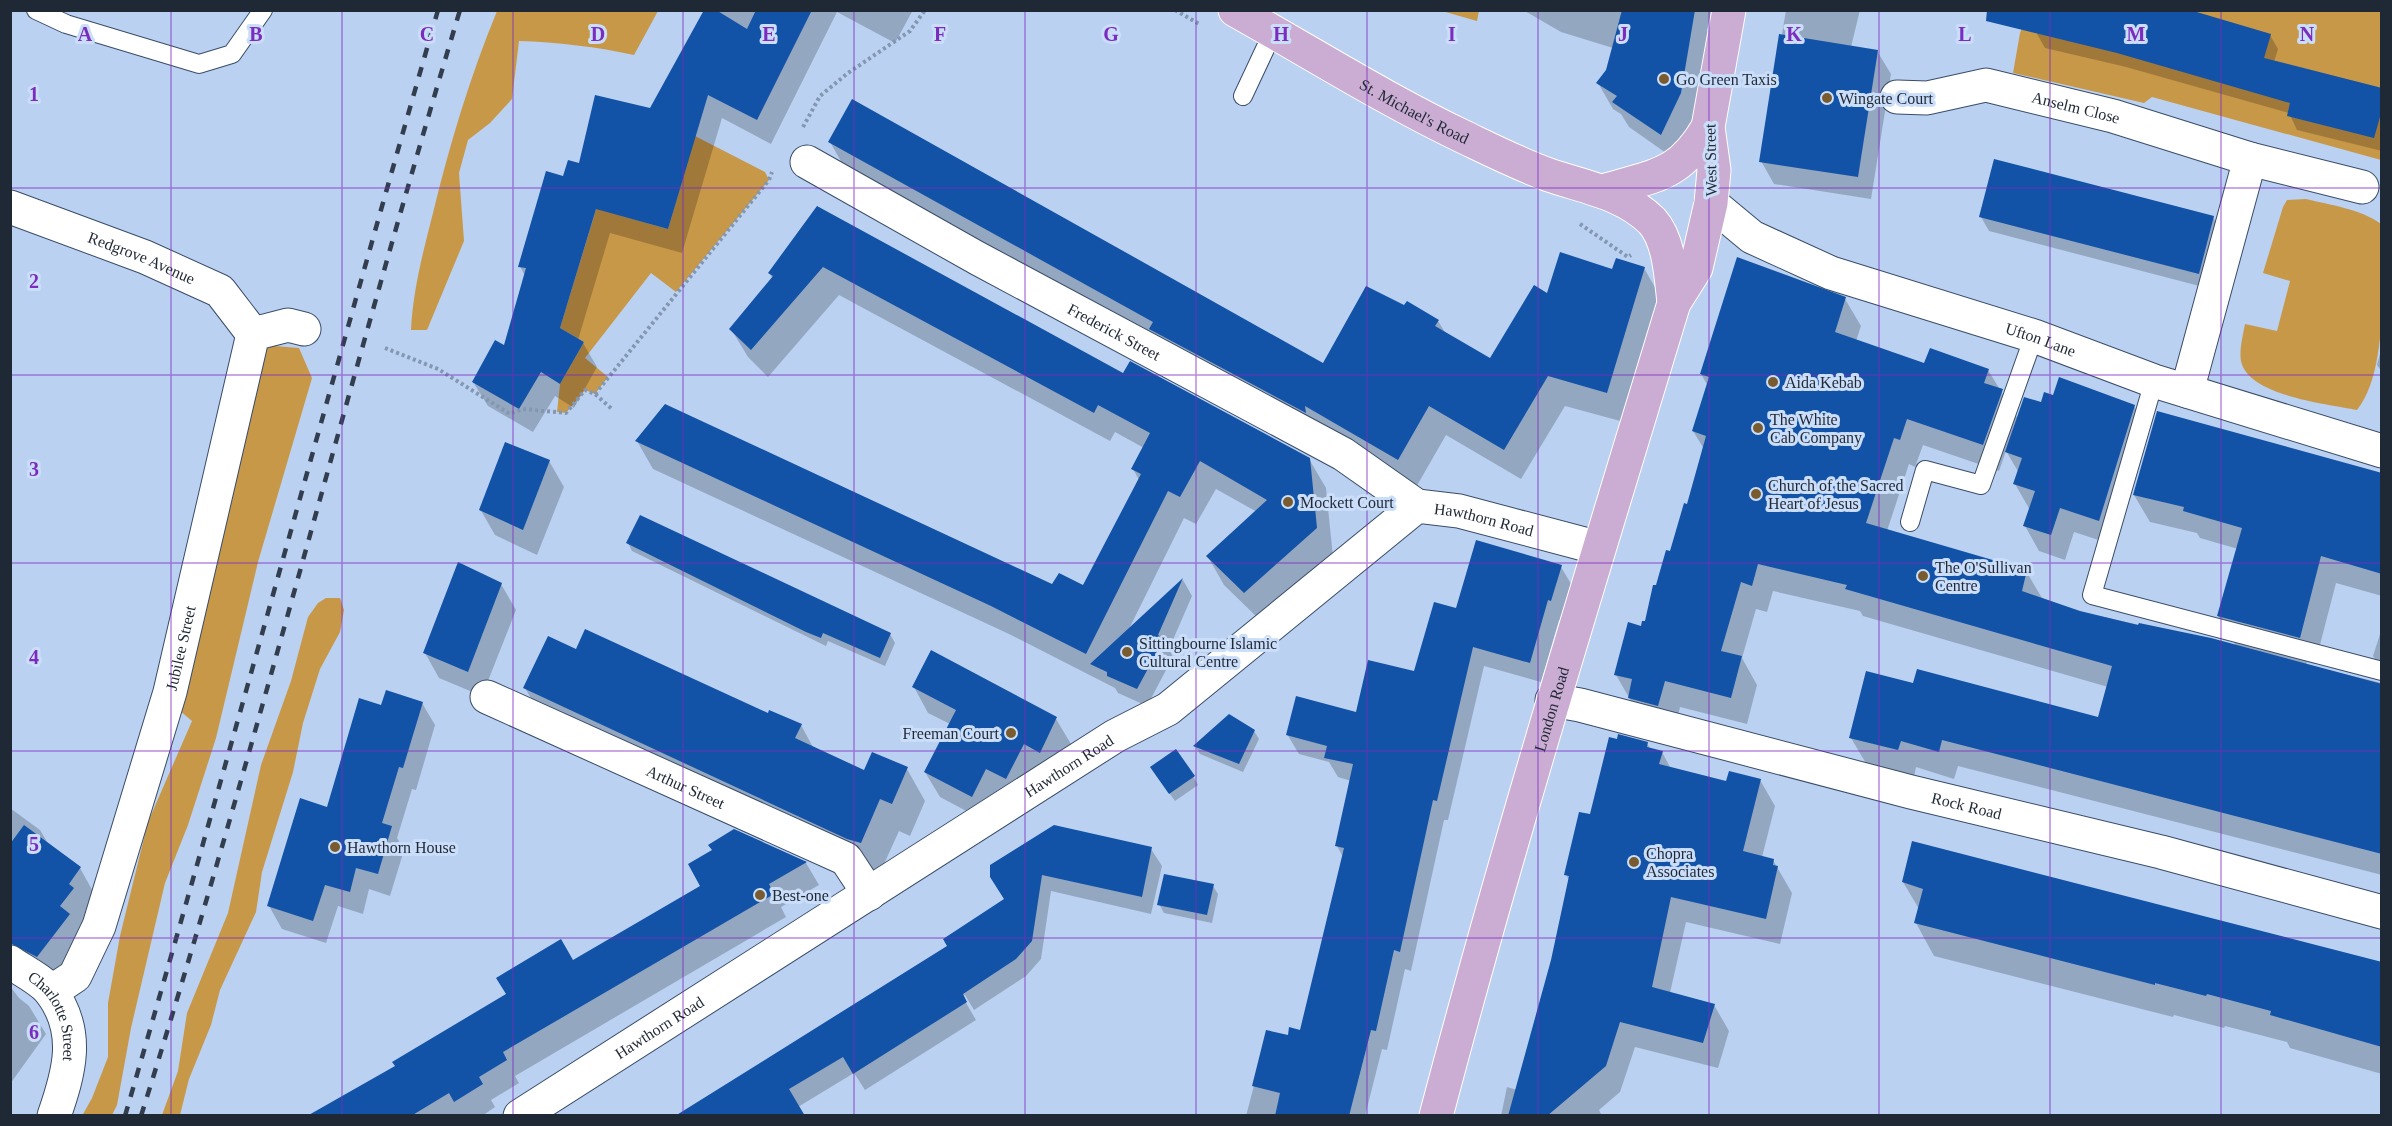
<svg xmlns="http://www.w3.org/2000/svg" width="2392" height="1126" font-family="Georgia,serif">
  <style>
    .green { fill: #c89849 }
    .shadow { fill: #0003 }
    .building { fill: #1252a7 }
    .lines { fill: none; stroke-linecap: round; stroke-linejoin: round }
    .service-casing { stroke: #394c68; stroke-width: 20 }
    .minor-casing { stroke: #394c68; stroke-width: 35 }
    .primary-casing { stroke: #fff; stroke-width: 35 }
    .path { stroke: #8497b1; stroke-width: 4; stroke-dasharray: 3 3; stroke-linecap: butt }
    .service { stroke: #fff; stroke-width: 18 }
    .minor { stroke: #fff; stroke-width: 33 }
    .primary { stroke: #cbadd4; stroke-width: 33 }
    .rail { stroke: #323d4d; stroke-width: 4.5; stroke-dasharray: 10 10; stroke-linecap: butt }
    .grid { fill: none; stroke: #7b2cbf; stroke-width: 1.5; stroke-opacity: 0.55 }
    .poi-dot { fill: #785c2f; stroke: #cbdef9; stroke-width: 2 }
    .labels { text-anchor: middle; stroke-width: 6; stroke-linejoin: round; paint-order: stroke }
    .poi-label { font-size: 16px; fill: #1f2835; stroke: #cbdef9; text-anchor: start }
    .street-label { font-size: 16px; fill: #1f2835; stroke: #cbdef9 }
    .grid-label { font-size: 20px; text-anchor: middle; font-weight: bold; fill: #7b2cbf; stroke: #cbdef9; stroke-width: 6; stroke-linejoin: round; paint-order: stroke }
  </style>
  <rect width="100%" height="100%" fill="#bad1f2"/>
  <g class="green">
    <path d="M497,11h161l-24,44c-36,-8 -78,-13 -115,-14l-7,58 -22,24 -22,17 -9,33 5,68 -37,89h-16c2,-40 12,-78 22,-117 17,-70 37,-136 64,-202z"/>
    <polygon points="1442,11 1479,11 1477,21"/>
    <polygon points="2029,11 2381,11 2381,160 2152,97 2144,103 2013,73 2020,33"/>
    <polygon points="695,136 765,172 769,180 676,292 651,273 585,358 608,377 595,394 585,390 566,413 557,412 560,384 584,342 560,328 605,180 631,187 622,216 668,229"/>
    <path d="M2306,199c24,6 55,10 75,25 1,50 8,147 -24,186 -29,-6 -109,-14 -116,-49 -2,-11 2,-26 4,-37l32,7 13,-50 -27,-8 20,-66 4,-7z"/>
    <polygon points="240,343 299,348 312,378 258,562 216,738 188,825 165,883 131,1028 117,1105 112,1115 82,1116 92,1098 108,1057 108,1003 120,936 148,822 192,721 159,693"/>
    <polygon points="326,598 340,598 344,610 340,632 320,669 303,723 293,772 262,872 256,912 220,990 211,1025 189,1079 180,1115 162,1115 178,1071 187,1013 228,913 261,765 291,681 308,617 318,603"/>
  </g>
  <g class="shadow">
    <polygon points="715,10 913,10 895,43 837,12 771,144 722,118 682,253 610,233 578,340 583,343 597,367 574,408 555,396 533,432 488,406 473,382 505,347 525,276 520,266 564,177 651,110"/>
    <polygon points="1523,10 1712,10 1707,30 1709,34 1695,119 1676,160 1629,127 1621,114 1613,109 1598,83 1607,71 1613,48 1561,32"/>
    <polygon points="1786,10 1860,10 1851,47 1877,51 1891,74 1871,199 1774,184 1761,161"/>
    <polygon points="2043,10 2270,35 2278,49 2274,62 2382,90 2382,151 2297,130 2289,113 2126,67 2045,48 2037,34"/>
    <polygon points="830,142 1323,365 1438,321 1446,334 1491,360 1548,296 1644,268 1661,298 1624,422 1565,406 1521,479 1446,435 1415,489 847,172"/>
    <polygon points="818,208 1123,375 1309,459 1326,488 1333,557 1261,621 1224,585 1208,557 1257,512 1216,489 1196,524 1184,518 1128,631 1183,580 1192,596 1169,649 1173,657 1147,706 1118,693 1115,688 1009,634 653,469 637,441 1052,586 1084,587 1139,480 1133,469 1144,448 1115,432 1110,441 839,295 768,377 748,357 731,329 773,279 769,273"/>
    <polygon points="1981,217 2213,217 2221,232 2207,288 1989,231"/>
    <polygon points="1845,299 1861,326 1856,341 1925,365 1988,370 2018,419 2054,397 2060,378 2134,406 2149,432 2114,545 2074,532 2065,560 2039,551 2025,526 2030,510 2015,484 2019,473 2006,451 1999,471 1923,445 1915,467 1909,464 1887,531 2026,571 2042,598 2080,612 2236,646 2218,616 2238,549 2200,538 2197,533 2150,522 2134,495 2382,476 2382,596 2336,583 2315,664 2307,662 2306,665 2382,683 2382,875 1958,766 1954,779 1916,767 1914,777 1867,765 1851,738 1914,685 2099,719 2108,687 1863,616 1860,611 1773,591 1767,612 1756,609 1742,658 1757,685 1747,724 1680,707 1674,733 1645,725 1616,675 1646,623 1688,505 1704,449 1693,431 1708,386 1701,374"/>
    <polygon points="2382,347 2382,372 2377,365"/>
    <polygon points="549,461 564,487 537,555 495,535 480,509"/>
    <polygon points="628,543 890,634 895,643 885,666 828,641 826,646 632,551"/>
    <polygon points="1561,567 1573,587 1562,620 1559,620 1541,682 1484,666 1448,820 1444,820 1411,971 1405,969 1387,1050 1382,1049 1365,1116 1246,1116 1268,1032 1289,1037 1301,1032 1343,857 1337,846 1351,781 1338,777 1329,762 1299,754 1287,734 1357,714 1415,673 1457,610"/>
    <polygon points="501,584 516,610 482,696 439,678 425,653"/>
    <polygon points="2382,628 2382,671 2373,656"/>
    <polygon points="577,651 801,725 814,749 865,772 907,769 925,801 910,836 899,831 879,875 544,720 525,688"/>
    <polygon points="932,652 1056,719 1071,744 1055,777 987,822 940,797 925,772 950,724 928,713 914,687"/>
    <polygon points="422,703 435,725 416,790 412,789 397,838 404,850 390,896 369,889 363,914 338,906 326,943 282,929 269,906 328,808 382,707"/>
    <polygon points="1254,731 1259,739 1243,772 1200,754 1195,746"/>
    <polygon points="1647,744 1651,749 1662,752 1671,769 1728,783 1760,780 1775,806 1762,857 1773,860 1792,893 1780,944 1686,922 1670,993 1714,1005 1729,1031 1718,1068 1635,1047 1620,1092 1599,1110 1602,1116 1501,1116 1507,1087 1517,1090 1552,960 1569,881 1566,874 1591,816"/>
    <polygon points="1157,776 1193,776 1198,785 1175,801"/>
    <polygon points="10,808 40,830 49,845 80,868 96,897 86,911 89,917 54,985 10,981"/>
    <polygon points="734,831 806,863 819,885 781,907 786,917 515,1076 519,1083 491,1100 495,1107 482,1116 310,1116 397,1067 702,886 713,851"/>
    <polygon points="1151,849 1162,866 1151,914 1051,891 1041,959 1026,976 974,1010 965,995 962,996 976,1020 865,1090 854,1073 798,1107 677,1116 949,946 1005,900 991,877"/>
    <polygon points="1903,882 2382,963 2382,1074 2290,1048 2287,1042 2225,1026 2224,1028 2174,1015 2173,1017 1934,956 1916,923 1919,909"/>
    <polygon points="1213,886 1218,894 1212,923 1164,913 1159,904"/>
    <polygon points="10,986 19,998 29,1006 46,1034 10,1084"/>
  </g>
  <g class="building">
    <polygon points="704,10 716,10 747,29 756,10 812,10 757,120 708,95 668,229 596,209 560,328 584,342 560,384 541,372 519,409 472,382 495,340 504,345 526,268 518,267 546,171 563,176 568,160 579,163 595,95 650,108"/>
    <polygon points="1622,10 1695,10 1681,93 1661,135 1612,102 1617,96 1596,83 1606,70"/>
    <polygon points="1987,10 2190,10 2271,34 2264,58 2382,88 2382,110 2374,138 2287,116 2290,103 2117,53 1986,21"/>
    <polygon points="1779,34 1878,50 1858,177 1759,162"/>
    <polygon points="852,99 1323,363 1366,286 1404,305 1407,301 1439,320 1435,326 1490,358 1534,285 1547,293 1560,252 1612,269 1616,258 1645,267 1607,393 1548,376 1504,450 1429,406 1398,460 1305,406 1306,413 1149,329 1153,322 828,142"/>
    <polygon points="1994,159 2214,216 2199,274 1979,217"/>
    <polygon points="817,206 1123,373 1130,361 1310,458 1317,528 1244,593 1206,556 1267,500 1200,461 1180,497 1168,491 1086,654 991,606 635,441 665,404 1052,584 1059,573 1083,585 1141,474 1131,469 1150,433 1098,405 1094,413 823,267 751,350 729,329 773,276 768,273"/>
    <polygon points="1737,257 1846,297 1835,332 1924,363 1930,348 1989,369 1984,383 2003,389 1983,445 1907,419 1900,440 1894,438 1866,523 2027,570 2022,591 2080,611 2138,625 2139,623 2211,638 2382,684 2382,854 1942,740 1939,752 1901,741 1898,750 1849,738 1866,671 1913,683 1917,669 2098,717 2112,666 1845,589 1847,585 1758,564 1752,586 1741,582 1721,651 1742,656 1731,698 1665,681 1658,706 1628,698 1632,679 1614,675 1628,622 1641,626 1642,621 1645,621 1653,585 1656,585 1666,550 1670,551 1684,503 1687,504 1706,436 1692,431 1709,377 1700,374"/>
    <polygon points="2059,377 2135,405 2099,521 2060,508 2051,535 2023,526 2035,491 2013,484 2022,458 2005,452 2024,397 2041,402 2044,392 2053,395"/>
    <polygon points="2157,411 2382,473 2382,574 2321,556 2300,638 2217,616 2242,528 2183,511 2184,507 2133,495"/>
    <polygon points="505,442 550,460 523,530 479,510"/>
    <polygon points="640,515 891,633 880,658 823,633 821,638 806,632 626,543"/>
    <polygon points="1476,540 1562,565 1551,601 1548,600 1530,663 1473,647 1437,801 1433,800 1400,952 1394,950 1376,1031 1371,1030 1349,1116 1275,1116 1280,1093 1252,1086 1266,1030 1288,1035 1289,1027 1300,1030 1344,848 1335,846 1353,764 1324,758 1327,746 1286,735 1296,696 1356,712 1368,660 1414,671 1434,602 1456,608"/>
    <polygon points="458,562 502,583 468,672 423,653"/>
    <polygon points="1183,578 1158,635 1164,639 1137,689 1107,676 1107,672 1090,664"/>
    <polygon points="585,629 768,713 769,710 802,724 795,738 864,770 872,752 908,767 892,804 880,799 861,843 847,839 523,688 548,636 576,649"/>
    <polygon points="931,650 1057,717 1040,753 1024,744 1006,779 986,769 972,797 924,772 956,710 912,687"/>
    <polygon points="386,690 423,702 403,768 399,767 382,823 392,826 378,874 356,868 350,892 325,885 313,921 267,906 300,798 327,807 359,698 381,705"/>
    <polygon points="1229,714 1255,730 1239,764 1193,746"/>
    <polygon points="1618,734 1648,742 1647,747 1663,751 1659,764 1726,781 1729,771 1761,779 1743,851 1774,859 1773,865 1778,866 1766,919 1671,897 1652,987 1715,1004 1703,1043 1620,1022 1606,1066 1547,1116 1508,1116 1551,960 1569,876 1564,875 1579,812 1590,814 1609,737 1617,739"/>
    <polygon points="1176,749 1195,776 1169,794 1150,767"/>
    <polygon points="24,825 81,867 69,884 74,888 60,906 70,914 37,957 10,943 10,844"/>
    <polygon points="1054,825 1152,847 1142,897 1042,875 1032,941 1016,959 963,994 967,1002 853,1074 843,1057 789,1089 805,1116 675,1116 947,946 943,939 1004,899 990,877 990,865"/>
    <polygon points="734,829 807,862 769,884 774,894 503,1052 507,1060 479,1077 483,1084 454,1102 449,1093 411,1116 307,1116 395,1066 392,1062 506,994 496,978 561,939 573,960 700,886 688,864 712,850 708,845"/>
    <polygon points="1912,841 2382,962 2382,1047 2270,1015 2271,1011 2207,994 2206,996 2155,983 2155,985 1914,923 1923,889 1902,882"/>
    <polygon points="1164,874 1214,884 1207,915 1157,905"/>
  </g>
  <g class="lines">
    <defs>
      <g id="service">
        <polyline points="36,10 66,24 199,64 232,54 263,10"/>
        <polyline points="1243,96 1273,32"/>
        <polyline points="2154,381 2092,595 2382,671"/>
        <polyline points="1910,522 1925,470 1981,485 2034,336"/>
      </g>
      <g id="minor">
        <path id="s1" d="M1897,97l30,1 59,-13 127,31 137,43 -63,232"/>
        <polyline points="2250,159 2362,187"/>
        <path id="s2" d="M807,162l170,96 366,196 74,52"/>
        <path id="s3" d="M1711,203l41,34 79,36 203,63 120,45 228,70"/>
        <path id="s4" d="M10,207l135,50 75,34 33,43"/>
        <path id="s5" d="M487,697l359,162 23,35"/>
        <path id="s6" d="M1552,700l28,5 331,87 250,60 221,60"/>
        <path id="s7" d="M10,962c13,9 32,18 41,30 30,40 18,81 3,124"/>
        <path id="s8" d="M51,992l24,-16 24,-50 71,-234 83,-358 35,-9 16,4"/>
        <path id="s9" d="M520,1116l595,-380 53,-27 249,-203 42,5 140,37"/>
      </g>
      <g id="primary">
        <path id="s10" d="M1235,10c77,43 151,90 231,128 27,13 55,27 83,37 35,12 75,18 103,46 18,20 19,57 22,82"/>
        <path d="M1603,191c52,-16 76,-14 105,-64"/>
        <path id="s11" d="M1436,1116c72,-273 156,-543 238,-813l22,-35 15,-65 3,-33 -6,-43 21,-117"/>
      </g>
    </defs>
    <use href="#service" class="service-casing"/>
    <use href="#minor" class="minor-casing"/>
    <use href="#primary" class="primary-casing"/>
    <g class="path">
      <polyline points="1175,10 1201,25"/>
      <polyline points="803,127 820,96 848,73 910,31 925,10"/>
      <polyline points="1580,224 1628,257 1631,255"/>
      <polyline points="385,348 438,369 510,414 523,409 566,413 585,390 595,394 612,409"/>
      <polyline points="595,394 769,180 772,172"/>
    </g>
    <use href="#service" class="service"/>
    <use href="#minor" class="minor"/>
    <use href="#primary" class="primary"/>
    <g class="rail">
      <path d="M125,1116c107,-368 207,-738 313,-1106"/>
      <path d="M141,1116c115,-366 208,-738 319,-1106"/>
    </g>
  </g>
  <path class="grid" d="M171,10v1106M342,10v1106M513,10v1106M683,10v1106M854,10v1106M1025,10v1106M1196,10v1106M1367,10v1106M1538,10v1106M1709,10v1106M1879,10v1106M2050,10v1106M2221,10v1106M10,188h2372M10,375h2372M10,563h2372M10,751h2372M10,938h2372"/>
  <g class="poi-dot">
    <circle cx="1664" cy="79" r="6"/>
    <circle cx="1827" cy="98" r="6"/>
    <circle cx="1773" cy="382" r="6"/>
    <circle cx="1758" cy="428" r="6"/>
    <circle cx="1756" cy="494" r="6"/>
    <circle cx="1288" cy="502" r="6"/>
    <circle cx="1923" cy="576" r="6"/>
    <circle cx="1127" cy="652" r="6"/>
    <circle cx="1011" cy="733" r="6"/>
    <circle cx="335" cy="847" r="6"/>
    <circle cx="1634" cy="862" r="6"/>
    <circle cx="760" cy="895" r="6"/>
  </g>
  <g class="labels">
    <g class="poi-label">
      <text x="1676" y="85">Go Green Taxis</text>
      <text x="1839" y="104">Wingate Court</text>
      <text x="1785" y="388">Aida Kebab</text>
      <text x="1770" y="425">The White<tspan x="1770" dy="18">Cab Company</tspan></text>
      <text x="1768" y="491">Church of the Sacred<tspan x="1768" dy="18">Heart of Jesus</tspan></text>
      <text x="1300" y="508">Mockett Court</text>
      <text x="1935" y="573">The O'Sullivan<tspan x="1935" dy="18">Centre</tspan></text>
      <text x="1139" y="649">Sittingbourne Islamic<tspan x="1139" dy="18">Cultural Centre</tspan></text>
      <text x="999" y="739" text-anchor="end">Freeman Court</text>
      <text x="347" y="853">Hawthorn House</text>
      <text x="1646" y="859">Chopra<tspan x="1646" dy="18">Associates</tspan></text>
      <text x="772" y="901">Best-one</text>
    </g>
    <g class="street-label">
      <text dy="6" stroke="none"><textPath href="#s1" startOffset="183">Anselm Close</textPath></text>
      <text dy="6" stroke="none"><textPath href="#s10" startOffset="206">St. Michael's Road</textPath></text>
      <text transform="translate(1710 160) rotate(-91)" y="6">West Street</text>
      <text dy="6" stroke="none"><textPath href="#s4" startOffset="141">Redgrove Avenue</textPath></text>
      <text dy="6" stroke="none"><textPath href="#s2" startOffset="351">Frederick Street</textPath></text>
      <text dy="6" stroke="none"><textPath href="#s3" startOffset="360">Ufton Lane</textPath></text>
      <text dy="6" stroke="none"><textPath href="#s9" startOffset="1155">Hawthorn Road</textPath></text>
      <text dy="6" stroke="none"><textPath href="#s8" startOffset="374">Jubilee Street</textPath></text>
      <text dy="6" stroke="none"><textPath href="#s11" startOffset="423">London Road</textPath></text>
      <text dy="6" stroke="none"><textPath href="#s9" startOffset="651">Hawthorn Road</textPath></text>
      <text dy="6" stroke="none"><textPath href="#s5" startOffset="218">Arthur Street</textPath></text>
      <text dy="6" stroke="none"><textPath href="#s6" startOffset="428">Rock Road</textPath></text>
      <text dy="6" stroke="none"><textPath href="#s7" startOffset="74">Charlotte Street</textPath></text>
      <text dy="6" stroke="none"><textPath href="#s9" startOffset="165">Hawthorn Road</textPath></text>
    </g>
  </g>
  <g class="grid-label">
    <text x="85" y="41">A</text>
    <text x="256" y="41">B</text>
    <text x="427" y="41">C</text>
    <text x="598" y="41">D</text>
    <text x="769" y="41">E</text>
    <text x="940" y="41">F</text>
    <text x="1111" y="41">G</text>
    <text x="1281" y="41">H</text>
    <text x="1452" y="41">I</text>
    <text x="1623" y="41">J</text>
    <text x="1794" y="41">K</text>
    <text x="1965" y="41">L</text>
    <text x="2136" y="41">M</text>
    <text x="2307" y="41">N</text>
    <text x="34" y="101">1</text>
    <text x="34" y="288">2</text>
    <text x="34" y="476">3</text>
    <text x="34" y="664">4</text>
    <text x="34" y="851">5</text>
    <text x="34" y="1039">6</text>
  </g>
  <rect width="2392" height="1126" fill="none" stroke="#1f2835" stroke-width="24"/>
</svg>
